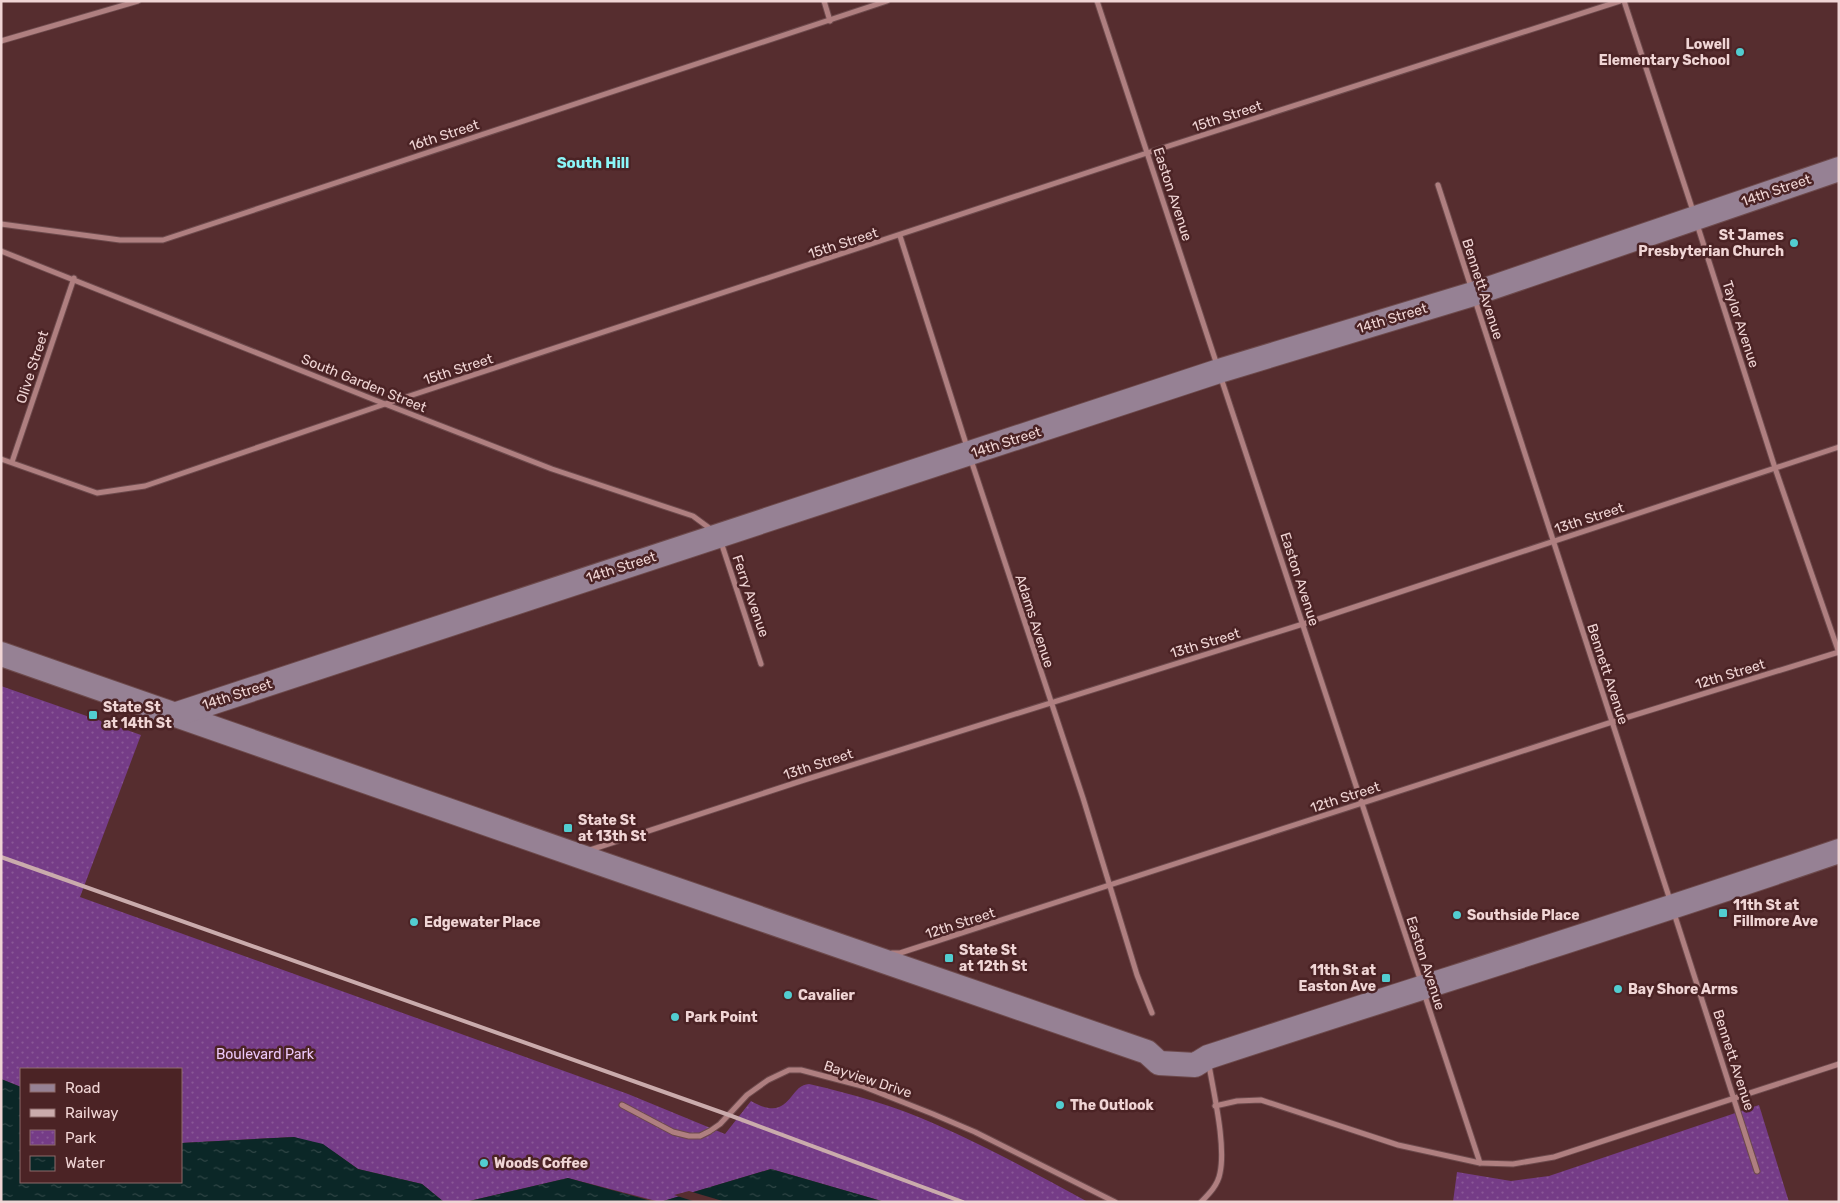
<svg xmlns="http://www.w3.org/2000/svg" width="1840" height="1203" font-family="Rubik,sans-serif">
  <style>
    .park { fill: url(#park-dots) }
    .water { fill: url(#water-ripples) }
    .pier { fill: #562d2f }
    .lines { fill: none; stroke-linecap: round; stroke-linejoin: round }
    .street-casing { stroke: #6d4a4c; stroke-width: 7 }
    .secondary-casing { stroke: #6d4a4c; stroke-width: 26 }
    .street { stroke: #af7f80; stroke-width: 5 }
    .secondary { stroke: #968194; stroke-width: 24 }
    .rail { stroke: #caabac; stroke-width: 4 }
    .poi-dot { fill: #52cdd0; stroke: #4b2325; stroke-width: 2 }
    .labels { text-anchor: middle; stroke-width: 5; stroke-linejoin: round; paint-order: stroke }
    .poi-label { font-size: 14px; font-weight: bold; fill: #f0d5d5; stroke: #4b2325; text-anchor: start }
    .street-label { font-size: 14px; fill: #f0d5d5; stroke: #4b2325 }
    .park-label { font-size: 14px; fill: #edc8f9; stroke: #4b2325 }
    .neighbourhood-label { font-size: 15px; font-weight: bold; fill: #8af6f8; stroke: #4b2325 }
  </style>
  <defs>
    <pattern id="park-dots" width="8" height="8" patternUnits="userSpaceOnUse" patternTransform="scale(1.25)"><rect width="8" height="8" fill="#753c87"/><path d="M2 2h.1M6 6h.1" fill="none" stroke="#895797" stroke-width="1.8" stroke-linecap="round"/></pattern>
    <pattern id="water-ripples" width="26" height="14" patternUnits="userSpaceOnUse" patternTransform="scale(1.25)"><rect width="26" height="14" fill="#0b2727"/><path d="M2 4q2-2 4 0t4 0M15 11q2-2 4 0t4 0" fill="none" stroke="#2f4545"/></pattern>
  </defs>
  <rect width="100%" height="100%" fill="#562d2f"/>
  <g class="park">
    <path d="M1,686l140,49 -61,162 548,197 97,40 26,-33c40,23 37,-16 58,-17 43,10 86,22 126,40 53,23 103,51 153,78h-203l-114,-33 -111,33 -92,-24 -103,24h-21l-22,-18 -64,-15 -24,-17 -40,-15 -113,6v-74h-160v18l-20,-8z"/>
    <polygon points="1759,1105 1789,1202 1453,1202 1457,1172 1511,1181 1549,1176"/>
  </g>
  <g class="water">
    <polygon points="1,1079 21,1087 21,1182 181,1182 181,1143 294,1137 323,1144 358,1169 422,1184 444,1202 1,1202"/>
    <polygon points="771,1169 885,1202 660,1202"/>
    <polygon points="568,1178 655,1202 465,1202"/>
  </g>
  <polygon class="pier" points="689,1191 726,1202 696,1202 674,1195"/>
  <g class="lines">
    <defs>
      <g id="street">
        <polyline points="824,1 830,21"/>
        <polyline points="1097,1 1217,365"/>
        <polyline points="1624,1 1693,211"/>
        <polyline points="1,41 138,1"/>
        <polyline points="1438,185 1471,287"/>
        <polyline points="1,224 120,240 163,240 887,1"/>
        <polyline points="1697,224 1775,468 1839,653"/>
        <polyline points="900,236 967,447"/>
        <polyline points="1,251 385,404 552,469 693,516 712,530"/>
        <polyline points="1475,300 1670,900"/>
        <polyline points="1221,378 1421,982"/>
        <polyline points="1,459 97,493 145,486 385,404 1147,153 1620,1"/>
        <polyline points="971,460 1083,798 1137,975 1152,1013"/>
        <polyline points="12,462 74,278"/>
        <polyline points="721,542 761,664"/>
        <polyline points="590,850 801,781 1303,624 1839,447"/>
        <polyline points="1674,913 1757,1171"/>
        <polyline points="892,953 900,953 1612,722 1839,652"/>
        <polyline points="1424,993 1480,1163"/>
        <polyline points="622,1105 673,1132 689,1136 700,1136 710,1131 720,1124 747,1095 768,1080 789,1070 801,1070 862,1086 933,1114 975,1132 1115,1202"/>
        <polyline points="1215,1106 1237,1101 1261,1100 1398,1145 1480,1163 1513,1164 1554,1157 1839,1064"/>
        <path d="M1201,1202c8,-8 17,-17 19,-29 6,-28 -6,-78 -11,-108"/>
      </g>
      <g id="secondary">
        <path d="M1,654c381,136 764,265 1146,398l12,11 36,2 13,-8c210,-69 421,-134 631,-206"/>
        <polyline points="174,715 1219,371 1473,294 1839,169"/>
      </g>
    </defs>
    <use href="#street" class="street-casing"/>
    <use href="#secondary" class="secondary-casing"/>
    <use href="#street" class="street"/>
    <use href="#secondary" class="secondary"/>
    <polyline class="rail" points="1,857 729,1115 963,1202"/>
  </g>
  <g class="poi-dot">
    <circle cx="1740" cy="52" r="5"/>
    <circle cx="1794" cy="243" r="5"/>
    <rect x="88" y="710" width="10" height="10" rx="2.5"/>
    <rect x="563" y="823" width="10" height="10" rx="2.5"/>
    <rect x="1718" y="908" width="10" height="10" rx="2.5"/>
    <circle cx="1457" cy="915" r="5"/>
    <circle cx="414" cy="922" r="5"/>
    <rect x="944" y="953" width="10" height="10" rx="2.5"/>
    <rect x="1381" y="973" width="10" height="10" rx="2.5"/>
    <circle cx="1618" cy="989" r="5"/>
    <circle cx="788" cy="995" r="5"/>
    <circle cx="675" cy="1017" r="5"/>
    <circle cx="1060" cy="1105" r="5"/>
    <circle cx="484" cy="1163" r="5"/>
  </g>
  <g class="labels">
    <g class="poi-label">
      <text x="1730" y="49" text-anchor="end">Lowell<tspan x="1730" dy="16">Elementary School</tspan></text>
      <text x="1784" y="240" text-anchor="end">St James<tspan x="1784" dy="16">Presbyterian Church</tspan></text>
      <text x="103" y="712">State St<tspan x="103" dy="16">at 14th St</tspan></text>
      <text x="578" y="825">State St<tspan x="578" dy="16">at 13th St</tspan></text>
      <text x="1733" y="910">11th St at<tspan x="1733" dy="16">Fillmore Ave</tspan></text>
      <text x="1467" y="920">Southside Place</text>
      <text x="424" y="927">Edgewater Place</text>
      <text x="959" y="955">State St<tspan x="959" dy="16">at 12th St</tspan></text>
      <text x="1376" y="975" text-anchor="end">11th St at<tspan x="1376" dy="16">Easton Ave</tspan></text>
      <text x="1628" y="994">Bay Shore Arms</text>
      <text x="798" y="1000">Cavalier</text>
      <text x="685" y="1022">Park Point</text>
      <text x="1070" y="1110">The Outlook</text>
      <text x="494" y="1168">Woods Coffee</text>
    </g>
    <g class="street-label">
      <text transform="translate(1227 116) rotate(-18)" y="5">15th Street</text>
      <text transform="translate(444 135) rotate(-18)" y="5">16th Street</text>
      <text transform="translate(1776 190) rotate(-19)" y="5">14th Street</text>
      <text transform="translate(1173 194) rotate(72)" y="5">Easton Avenue</text>
      <text transform="translate(843 243) rotate(-18)" y="5">15th Street</text>
      <text transform="translate(1483 289) rotate(72)" y="5">Bennett Avenue</text>
      <text transform="translate(1392 318) rotate(-17)" y="5">14th Street</text>
      <text transform="translate(1741 324) rotate(72)" y="5">Taylor Avenue</text>
      <text transform="translate(32 367) rotate(-72)" y="5">Olive Street</text>
      <text transform="translate(458 369) rotate(-18)" y="5">15th Street</text>
      <text transform="translate(364 383) rotate(22)" y="5">South Garden Street</text>
      <text transform="translate(1006 442) rotate(-18)" y="5">14th Street</text>
      <text transform="translate(1589 518) rotate(-18)" y="5">13th Street</text>
      <text transform="translate(621 567) rotate(-18)" y="5">14th Street</text>
      <text transform="translate(1300 579) rotate(72)" y="5">Easton Avenue</text>
      <text transform="translate(751 596) rotate(71)" y="5">Ferry Avenue</text>
      <text transform="translate(1035 621) rotate(72)" y="5">Adams Avenue</text>
      <text transform="translate(1205 643) rotate(-17)" y="5">13th Street</text>
      <text transform="translate(1608 674) rotate(72)" y="5">Bennett Avenue</text>
      <text transform="translate(1730 674) rotate(-17)" y="5">12th Street</text>
      <text transform="translate(237 694) rotate(-18)" y="5">14th Street</text>
      <text transform="translate(818 764) rotate(-18)" y="5">13th Street</text>
      <text transform="translate(1345 797) rotate(-18)" y="5">12th Street</text>
      <text transform="translate(960 923) rotate(-18)" y="5">12th Street</text>
      <text transform="translate(1426 963) rotate(72)" y="5">Easton Avenue</text>
      <text transform="translate(1734 1060) rotate(72)" y="5">Bennett Avenue</text>
      <text transform="translate(868 1079) rotate(18)" y="5">Bayview Drive</text>
    </g>
    <g class="park-label">
      <text x="265" y="1059">Boulevard Park</text>
    </g>
    <g class="neighbourhood-label">
      <text x="593" y="168">South Hill</text>
    </g>
  </g>
  <rect width="1840" height="1203" fill="none" stroke="#f0d5d5" stroke-width="5"/>
  <rect x="20" y="1068" width="162" height="115" fill="#4b2325" stroke="#8d6a6b"/>
  <rect x="30" y="1084" width="25" height="8" fill="#968194" stroke="#8d6a6b"/>
  <text x="65" y="1093" font-size="15" fill="#f0d5d5">Road</text>
  <rect x="30" y="1109" width="25" height="8" fill="#caabac" stroke="#8d6a6b"/>
  <text x="65" y="1118" font-size="15" fill="#f0d5d5">Railway</text>
  <rect x="30" y="1130" width="25" height="15" fill="url(#park-dots)" stroke="#8d6a6b"/>
  <text x="65" y="1143" font-size="15" fill="#f0d5d5">Park</text>
  <rect x="30" y="1156" width="25" height="15" fill="url(#water-ripples)" stroke="#8d6a6b"/>
  <text x="65" y="1168" font-size="15" fill="#f0d5d5">Water</text>
</svg>
